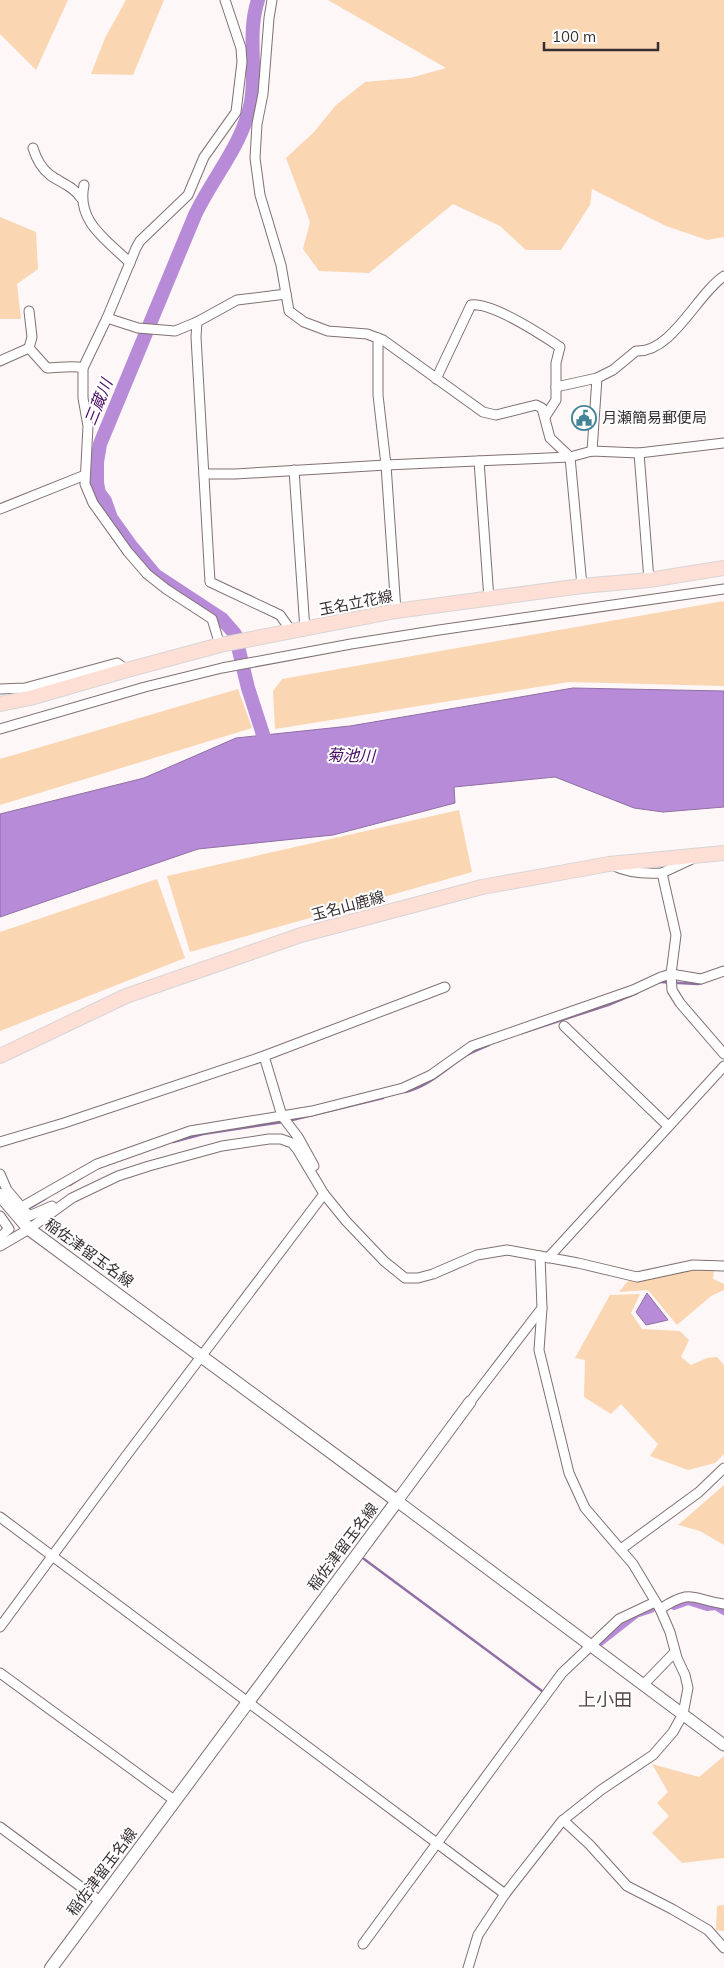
<svg xmlns="http://www.w3.org/2000/svg" width="724" height="1968" font-family="Mulish,'Noto Sans JP',sans-serif">
  <style>
    .green { fill: #fad6b2 }
    .water { fill: #b78bd7; stroke: #906fa5 }
    .lines { fill: none; stroke-linecap: round; stroke-linejoin: round }
    .stream { stroke: #906fa5; stroke-width: 2.5 }
    .canal { stroke: #b78bd7; stroke-width: 8 }
    .river { stroke: #b78bd7; stroke-width: 14 }
    .minor-casing { stroke: #807173; stroke-width: 11 }
    .tertiary-casing { stroke: #807173; stroke-width: 13 }
    .secondary-casing { stroke: #807173; stroke-width: 14 }
    .primary-casing { stroke: #d7d5d6; stroke-width: 16 }
    .minor { stroke: #fff; stroke-width: 9 }
    .tertiary { stroke: #fff; stroke-width: 11 }
    .secondary { stroke: #fff; stroke-width: 12 }
    .primary { stroke: #fedfd5; stroke-width: 14 }
    .labels { text-anchor: middle; stroke-width: 4; stroke-linejoin: round; paint-order: stroke }
    .poi-label { font-size: 15px; fill: #362f30; stroke: #fff; text-anchor: start }
    .street-label { font-size: 15px; fill: #362f30; stroke: #fff }
    .water-label { font-size: 16px; font-style: italic; fill: #490a67; stroke: #fff }
    .quarter-label { font-size: 18px; fill: #544647; stroke: #fff }
  </style>
  <rect width="100%" height="100%" fill="#fef7f7"/>
  <g class="green">
    <polygon points="0,0 68,0 36,70 0,34"/>
    <polygon points="126,0 164,0 133,75 91,74 105,38"/>
    <polygon points="328,0 724,0 724,237 707,240 666,226 592,189 590,205 561,250 526,250 500,226 453,204 369,273 319,271 303,249 310,222 286,158 314,132 336,105 365,82 410,78 446,68"/>
    <polygon points="0,217 36,232 38,269 17,284 21,319 0,319"/>
    <polygon points="724,601 724,686 569,682 275,729 273,691 282,679"/>
    <polygon points="238,689 252,728 0,805 0,759"/>
    <polygon points="459,810 472,872 190,952 167,876"/>
    <polygon points="157,879 185,958 0,1031 0,932"/>
    <polygon points="695,1268 714,1270 713,1279 724,1284 724,1290 711,1296 677,1325 648,1290 619,1292 627,1282 633,1279"/>
    <polygon points="640,1294 631,1313 642,1329 680,1331 689,1340 681,1357 691,1365 707,1358 717,1357 724,1365 724,1454 715,1463 688,1470 650,1456 658,1444 621,1404 611,1414 584,1397 585,1360 575,1358 610,1295"/>
    <polygon points="724,1485 724,1545 700,1531 678,1525"/>
    <polygon points="724,1756 724,1858 682,1863 652,1833 669,1816 657,1803 668,1792 652,1764 699,1777"/>
    <polygon points="724,1905 724,1931 716,1930 717,1906"/>
  </g>
  <g class="water">
    <polygon points="573,688 724,691 724,807 663,812 634,808 555,777 454,787 455,803 333,835 198,849 0,917 0,814 144,778 236,738 350,726"/>
    <polygon points="647,1293 668,1320 646,1325 636,1312"/>
  </g>
  <g class="lines">
    <g class="stream">
      <polyline points="660,982 698,984 702,983"/>
      <polyline points="522,1033 608,1005 637,993"/>
      <path d="M405,1092c25,-6 41,-24 62,-37 7,-4 15,-7 22,-10"/>
      <polyline points="288,1121 383,1098"/>
      <polyline points="173,1142 203,1134 283,1122"/>
      <polyline points="70,1185 84,1176"/>
      <polyline points="28,1209 45,1199"/>
      <polyline points="364,1559 542,1691"/>
    </g>
    <g class="canal">
      <polyline points="674,1606 688,1601 707,1607 716,1606 724,1611"/>
      <polyline points="599,1643 636,1614 651,1609"/>
    </g>
    <path class="river" d="M258,0c-11,33 -1,68 -7,102 -8,42 -38,75 -56,113l-95,229 -3,18v21l2,10 6,8 6,17 20,28 24,29 67,44 13,15 13,54 20,62 3,2"/>
    <defs>
      <g id="minor">
        <polyline points="272,0 269,18 263,94 257,124 255,158 260,195 281,265 289,311 304,322 328,331 367,334 383,340 483,412 496,415 536,405 542,408 550,438 570,457 582,586"/>
        <path d="M33,148c3,10 8,20 17,27 11,8 23,11 31,23"/>
        <path d="M84,185c-8,37 23,55 46,78"/>
        <polyline points="29,311 32,337 29,348"/>
        <polyline points="107,318 138,328 175,331 197,322 237,300 286,294"/>
        <polyline points="197,322 196,337 210,582 280,615 292,632"/>
        <polyline points="378,338 378,395 386,465 396,611"/>
        <path d="M0,361l29,-13 18,20c12,0 25,-3 36,0"/>
        <path d="M436,379l35,-74c21,-3 71,30 89,42l-4,16v37l-11,17"/>
        <path d="M556,387l41,-9 16,-8 23,-19c36,2 61,-57 88,-75"/>
        <polyline points="592,451 597,378"/>
        <polyline points="639,453 649,580"/>
        <polyline points="479,461 489,599"/>
        <polyline points="294,470 305,630"/>
        <polyline points="204,474 235,474 386,465 570,457 592,451 639,453 724,443"/>
        <polyline points="0,509 85,475"/>
        <polyline points="220,645 212,619 166,589 147,574 128,552 93,503 85,484 88,426 83,398 83,368 107,318 136,248 140,241 188,195 204,157 236,112 242,62 241,48 225,0"/>
        <polyline points="0,689 25,688 117,663 127,670"/>
        <polyline points="0,729 145,687 222,668 351,644 439,630 724,589"/>
        <path d="M612,865c14,7 34,9 50,8l14,62 -5,39 1,16 8,13 44,51"/>
        <polyline points="662,873 692,859"/>
        <polyline points="564,1026 668,1126"/>
        <polyline points="264,1056 282,1116 298,1137 314,1166"/>
        <polyline points="0,1142 64,1123 264,1056 445,987"/>
        <polyline points="0,1174 7,1190 29,1216 52,1206"/>
        <polyline points="20,1208 97,1164 190,1131 312,1111 403,1088 431,1075 472,1046 633,990 661,977 671,974 701,979 724,971"/>
        <polyline points="0,1216 9,1229 0,1237"/>
        <polyline points="0,1246 29,1229 72,1198 118,1176 149,1166 222,1146 269,1139 281,1139 292,1143 297,1149 324,1194 346,1221 384,1261 405,1278 418,1278 433,1274 477,1255 507,1250 578,1263 637,1277 693,1265 724,1266"/>
        <polyline points="548,1258 724,1066"/>
        <polyline points="470,1402 542,1308"/>
        <polyline points="0,1517 505,1894"/>
        <polyline points="621,1549 699,1492 724,1468"/>
        <path d="M660,1609c33,-21 30,-10 64,-5"/>
        <polyline points="0,1627 126,1456 324,1194"/>
        <polyline points="0,1673 174,1800 174,1802"/>
        <polyline points="643,1685 675,1652"/>
        <polyline points="563,1820 590,1845 627,1886 672,1909 708,1930 724,1948"/>
        <polyline points="0,1827 100,1901"/>
        <polyline points="363,1944 562,1673 619,1619 655,1602"/>
        <polyline points="468,1968 478,1935 505,1894 562,1821 601,1790 653,1755 673,1732 683,1714 688,1688 685,1675 677,1658 670,1632 660,1609 633,1564 585,1508 569,1473 539,1350 542,1308 540,1256"/>
      </g>
      <polyline id="tertiary" points="470,1402 397,1501 724,1745"/>
      <polyline id="secondary" points="0,1195 29,1229 397,1501 51,1968"/>
      <g id="primary">
        <polyline points="0,704 30,698 127,670 220,645 396,611 582,586 649,580 724,568"/>
        <polyline points="0,1056 126,996 301,935 482,887 609,864 724,853"/>
      </g>
    </defs>
    <use href="#minor" class="minor-casing"/>
    <use href="#tertiary" class="tertiary-casing"/>
    <use href="#secondary" class="secondary-casing"/>
    <use href="#primary" class="primary-casing"/>
    <use href="#minor" class="minor"/>
    <use href="#tertiary" class="tertiary"/>
    <use href="#secondary" class="secondary"/>
    <use href="#primary" class="primary"/>
  </g>
  <defs>
    <symbol id="civic-ring" viewBox="-11 -11 22 22"><circle r="9.5" fill="#fff" stroke="#448398" stroke-width="1.5"/><path d="M-.6-6.5H3V-4.5H.6V-3L4-1V1h2V6H-6V1h2V-1L-.6-3ZM-1.2 2.5V6h2.4V2.5Z" fill="#448398"/></symbol>
  </defs>
  <g fill-rule="evenodd">
    <use href="#civic-ring" x="570" y="404" width="28" height="28"/>
  </g>
  <g class="labels">
    <g class="poi-label">
      <text x="602" y="423">月瀬簡易郵便局</text>
    </g>
    <g class="street-label">
      <text transform="translate(356 603) rotate(-11)" y="5">玉名立花線</text>
      <text transform="translate(348 906) rotate(-15)" y="5">玉名山鹿線</text>
      <text transform="translate(89 1253) rotate(36)" y="5">稲佐津留玉名線</text>
      <text transform="translate(343 1547) rotate(-53)" y="5">稲佐津留玉名線</text>
      <text transform="translate(102 1872) rotate(-53)" y="5">稲佐津留玉名線</text>
    </g>
    <g class="water-label">
      <text transform="translate(98 402) rotate(-68)" y="6">三蔵川</text>
      <text transform="translate(351 755) rotate(2)" y="6">菊池川</text>
    </g>
    <g class="quarter-label">
      <text x="605" y="1706">上小田</text>
    </g>
  </g>
  <path d="M544 42v8h114v-8" fill="none" stroke="#362f30" stroke-width="2.5"/>
  <text x="552" y="42" font-size="15" fill="#362f30" stroke="#ffffff" stroke-width="4" paint-order="stroke">100 m</text>
</svg>
